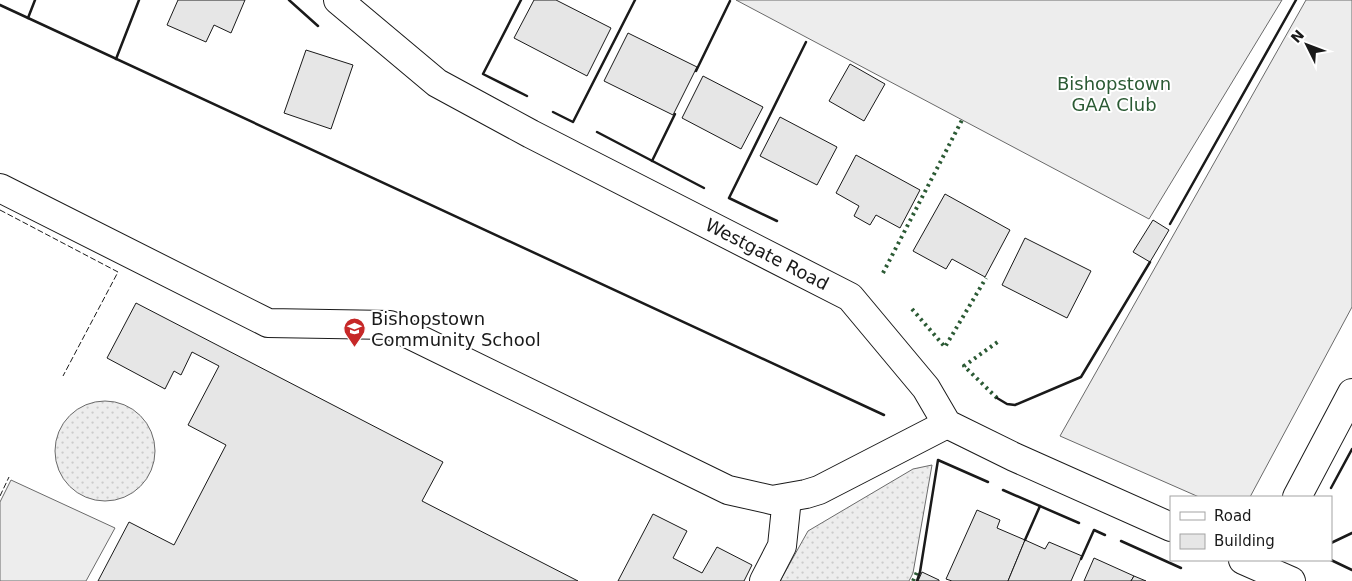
<svg xmlns="http://www.w3.org/2000/svg" width="1352" height="581" font-family="'DejaVu Sans',sans-serif">
  <style>
    .grass { fill: url(#grass-dots); stroke: #6a6a6a }
    .built { fill: #ededed; stroke: #6a6a6a }
    .building { fill: #e6e6e6; stroke: #1a1a1a }
    .lines { fill: none; stroke-linecap: round; stroke-linejoin: round }
    .minor-casing { stroke: #1a1a1a; stroke-width: 30 }
    .minor { stroke: #fff; stroke-width: 28 }
    .hedge { stroke: #2b5a34; stroke-width: 4; stroke-dasharray: 2.5 4; stroke-linecap: butt }
    .fence { stroke: #1a1a1a; stroke-width: 1; stroke-dasharray: 6 2.5; stroke-linecap: butt }
    .wall { stroke: #1a1a1a; stroke-width: 2.5 }
    .labels { text-anchor: middle; stroke-width: 4; stroke-linejoin: round; paint-order: stroke }
    .park-label { font-size: 18px; fill: #2b5a34; stroke: #fff }
    .street-label { font-size: 18px; fill: #1a1a1a; stroke: #fff }
    .poi-label { font-size: 18px; fill: #1a1a1a; stroke: #fff; text-anchor: start }
  </style>
  <defs>
    <pattern id="grass-dots" width="8" height="8" patternUnits="userSpaceOnUse" patternTransform="scale(1.25)"><rect width="8" height="8" fill="#ededed"/><path d="M2 2h.1M6 6h.1" fill="none" stroke="#cbcbcb" stroke-width="1.8" stroke-linecap="round"/></pattern>
  </defs>
  <rect width="100%" height="100%" fill="#fff"/>
  <g class="grass">
    <circle cx="105" cy="451" r="50"/>
    <polygon points="932,465 913,573 909,581 780,581 808,531 913,469"/>
  </g>
  <g class="built">
    <polygon points="736,0 1282,0 1149,219"/>
    <polygon points="1306,0 1352,0 1352,307 1250,497 1199,497 1060,436"/>
    <polygon points="11,480 115,528 86,581 0,581 0,502"/>
  </g>
  <g class="building">
    <polygon points="178,0 245,0 231,33 214,25 206,42 167,25"/>
    <polygon points="534,0 556,0 611,28 587,76 514,38"/>
    <polygon points="628,33 697,67 673,115 604,81"/>
    <polygon points="306,50 353,65 331,129 284,113"/>
    <polygon points="850,64 885,84 864,121 829,101"/>
    <polygon points="703,76 763,107 741,149 682,118"/>
    <polygon points="780,117 837,147 817,185 760,156"/>
    <polygon points="856,155 920,190 900,228 876,215 870,225 854,216 859,206 836,193"/>
    <polygon points="945,194 1010,230 985,277 952,259 946,269 913,251"/>
    <polygon points="1153,220 1169,230 1150,262 1133,252"/>
    <polygon points="1025,238 1091,271 1067,318 1002,285"/>
    <polygon points="136,303 443,462 422,501 578,581 98,581 129,522 174,545 226,445 188,425 219,366 192,352 181,375 174,371 165,389 107,358"/>
    <polygon points="977,510 1000,520 997,528 1025,540 1008,581 952,581 946,579"/>
    <polygon points="653,514 687,531 673,558 702,573 717,547 752,565 744,581 618,581"/>
    <polygon points="1025,540 1045,549 1049,542 1082,556 1071,581 1008,581"/>
    <polygon points="1094,558 1134,576 1131,581 1084,581"/>
    <polygon points="922,572 939,580 939,581 918,581"/>
    <polygon points="1134,576 1146,581 1131,581"/>
  </g>
  <g class="lines">
    <defs>
      <g id="minor">
        <path id="s1" d="M338,0l99,83 94,51 319,163 76,91 21,36 67,33 157,70"/>
        <polyline points="0,188 268,323 390,325 728,490 772,500 806,494 819,490 947,424"/>
        <polyline points="1297,497 1352,393"/>
        <polyline points="1243,560 1291,581"/>
        <polyline points="764,581 782,546 787,498"/>
      </g>
    </defs>
    <use href="#minor" class="minor-casing"/>
    <use href="#minor" class="minor"/>
    <g class="hedge">
      <polyline points="883,273 962,120"/>
      <polyline points="912,309 945,347 986,278"/>
      <polyline points="997,398 964,366 999,341"/>
      <polyline points="913,581 917,572"/>
    </g>
    <g class="fence">
      <polyline points="0,210 118,272 63,376"/>
      <polyline points="0,496 9,477"/>
    </g>
    <g class="wall">
      <polyline points="289,0 318,26"/>
      <polyline points="521,0 483,74 527,96"/>
      <polyline points="0,5 884,415"/>
      <polyline points="28,18 35,0"/>
      <polyline points="116,59 139,0"/>
      <polyline points="696,71 730,1"/>
      <polyline points="553,112 573,122 635,0"/>
      <polyline points="597,132 704,188"/>
      <polyline points="652,161 675,114"/>
      <polyline points="777,221 729,198 806,42"/>
      <polyline points="1170,224 1296,0"/>
      <polyline points="997,398 1007,404 1015,405 1081,377 1150,262"/>
      <polyline points="1331,488 1352,449"/>
      <polyline points="1003,490 1079,523"/>
      <polyline points="1025,540 1040,506"/>
      <polyline points="1121,541 1181,568"/>
      <polyline points="1331,543 1352,533"/>
      <polyline points="1081,559 1094,530 1105,535"/>
      <polyline points="1331,560 1352,570"/>
      <polyline points="917,581 920,572 938,460 988,482"/>
    </g>
  </g>
  <defs>
    <symbol id="school-pin" viewBox="-11 -11 22 30"><path d="M0 17L-7.5 6A9.5 9.5 0 1 1 7.5 6Z" fill="#c62828" stroke="#fff"/><path d="M0-5L7-2L0 1L-7-2ZM-4 1L0 2.5L4 1V4Q0 6-4 4Z" fill="#fff"/></symbol>
  </defs>
  <g fill-rule="evenodd">
    <use href="#school-pin" x="342" y="316" width="25" height="34"/>
  </g>
  <g class="labels">
    <g class="park-label">
      <text x="1114" y="90">Bishopstown<tspan x="1114" dy="21">GAA Club</tspan></text>
    </g>
    <g class="street-label">
      <text dy="6" stroke="none"><textPath href="#s1" startOffset="501">Westgate Road</textPath></text>
    </g>
    <g class="poi-label">
      <text x="371" y="325">Bishopstown<tspan x="371" dy="21">Community School</tspan></text>
    </g>
  </g>
  <rect x="1170" y="496" width="162" height="65" fill="#ffffff" stroke="#a3a3a3"/>
  <rect x="1180" y="512" width="25" height="8" fill="#ffffff" stroke="#a3a3a3"/>
  <text x="1214" y="521" font-size="15" fill="#1a1a1a">Road</text>
  <rect x="1180" y="534" width="25" height="15" fill="#e6e6e6" stroke="#a3a3a3"/>
  <text x="1214" y="546" font-size="15" fill="#1a1a1a">Building</text>
  <g transform="translate(1307 45) rotate(312)" stroke="#ffffff" stroke-width="4" paint-order="stroke">
  <path d="M0-4L9 19L0 12L-9 19Z" fill="#1a1a1a"/>
  <text y="-8" font-size="14" font-weight="bold" text-anchor="middle" fill="#1a1a1a">N</text>
  </g>
</svg>
